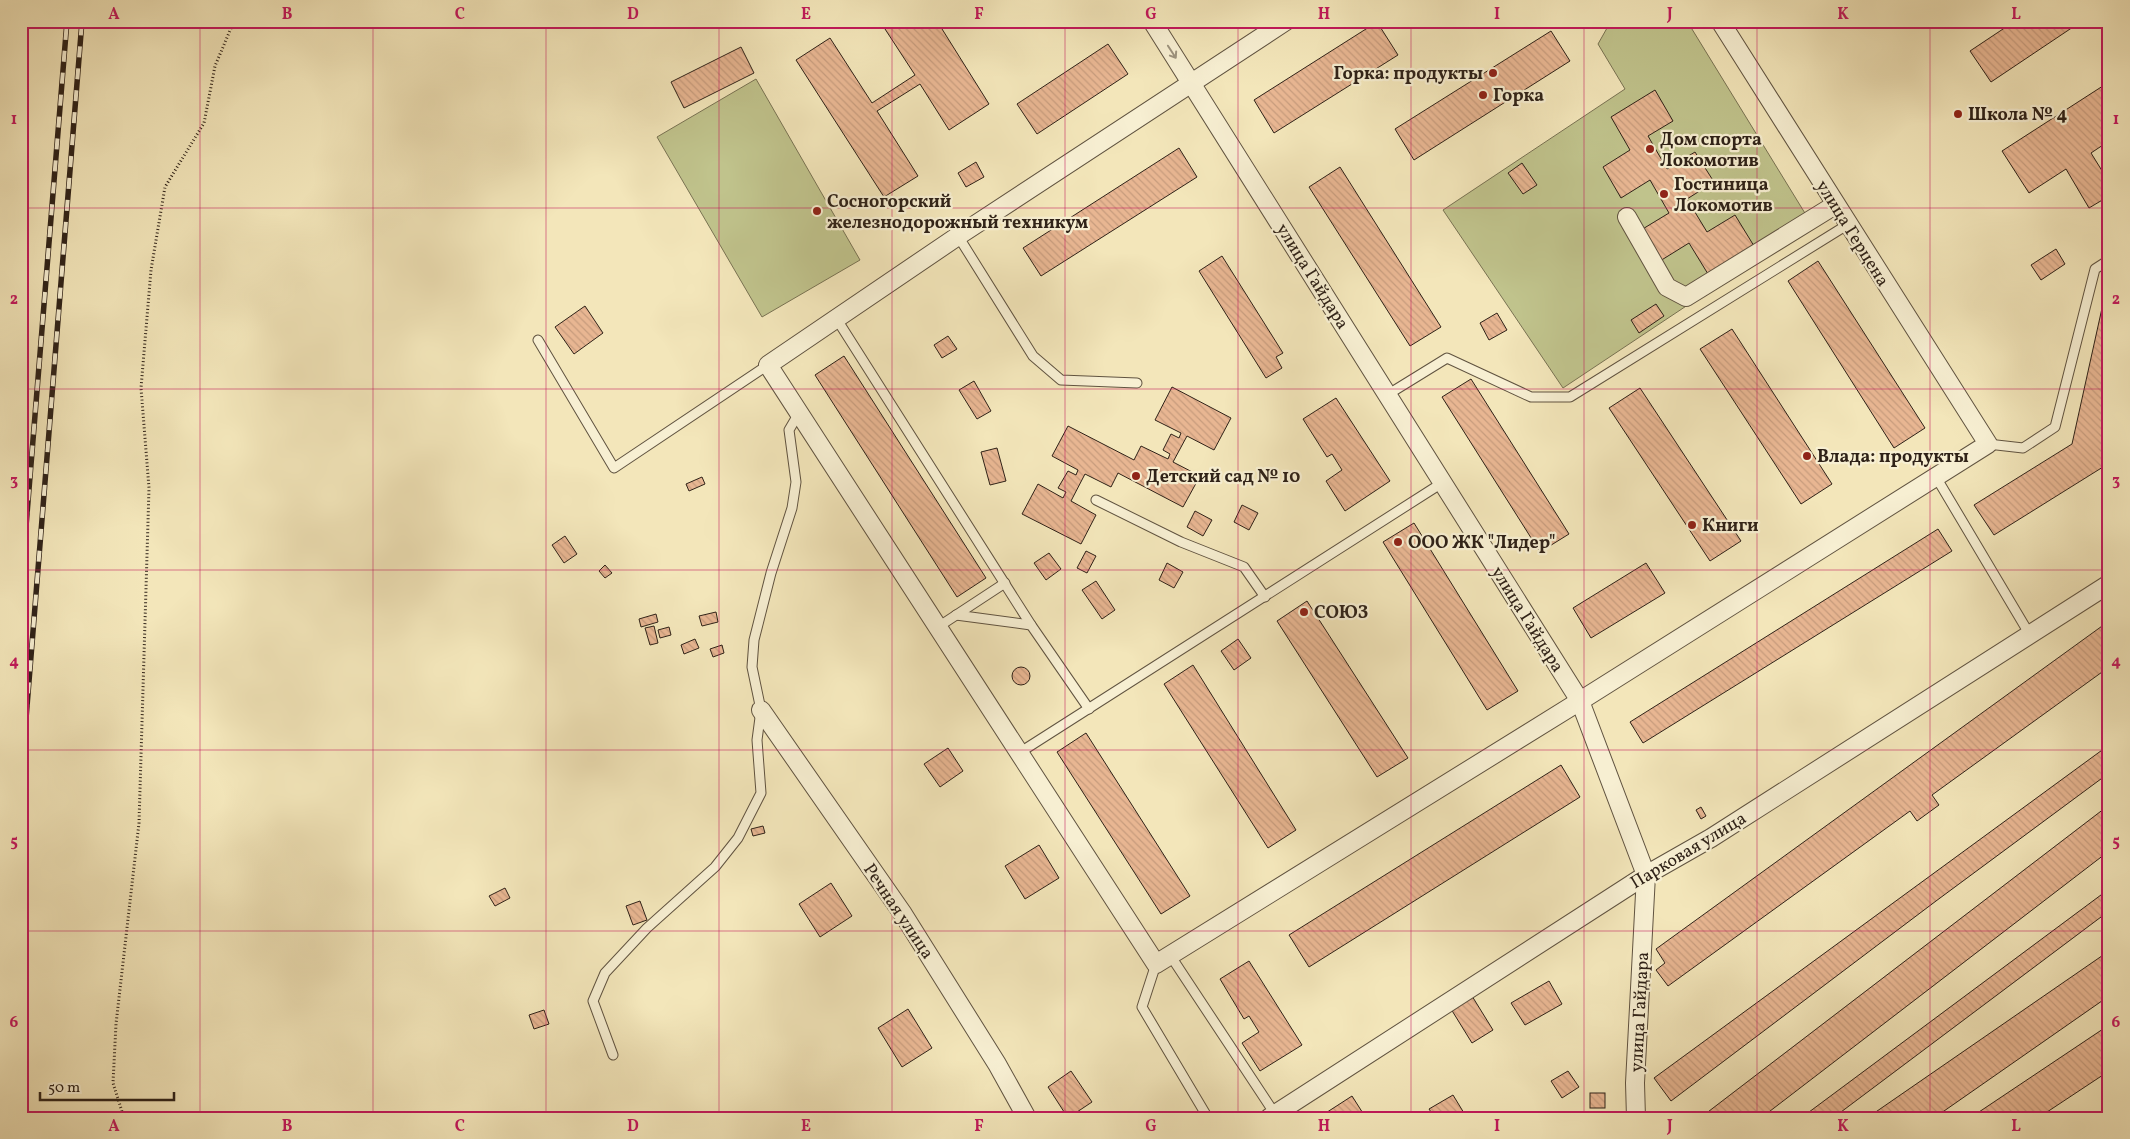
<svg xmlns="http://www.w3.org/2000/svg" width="2130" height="1139" font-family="Vollkorn,serif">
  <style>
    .grass { fill: #c0c38c; stroke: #787252 }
    .building { fill: url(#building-back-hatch); stroke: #2f2218 }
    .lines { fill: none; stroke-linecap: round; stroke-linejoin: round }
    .lane-casing { stroke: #605340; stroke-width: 11 }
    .street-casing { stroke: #605340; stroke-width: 20 }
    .path { stroke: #2f2218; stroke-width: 3; stroke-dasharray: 1 2.5; stroke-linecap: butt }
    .lane { stroke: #f7efd2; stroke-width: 9 }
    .street { stroke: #f7efd2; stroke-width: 18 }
    .rail-casing { stroke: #2f2218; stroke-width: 5.5 }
    .rail { stroke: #f7efd2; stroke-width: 4; stroke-dasharray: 11; stroke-linecap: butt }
    .oneway { stroke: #9d937e }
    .grid { fill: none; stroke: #c2185b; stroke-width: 1; stroke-opacity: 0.55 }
    .poi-dot { fill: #8f2418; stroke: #f7efd2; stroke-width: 2 }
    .labels { text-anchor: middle; stroke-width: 4.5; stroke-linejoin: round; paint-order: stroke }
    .poi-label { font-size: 18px; font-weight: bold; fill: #2f2218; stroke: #f7efd2; text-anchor: start }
    .street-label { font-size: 18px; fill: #2f2218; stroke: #f7efd2 }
    .neatline { fill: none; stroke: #c2185b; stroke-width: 2 }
    .grid-label { font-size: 16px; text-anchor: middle; font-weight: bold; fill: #c2185b }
  </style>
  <defs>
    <pattern id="building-back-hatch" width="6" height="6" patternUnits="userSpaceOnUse" patternTransform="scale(1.25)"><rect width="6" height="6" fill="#e8b692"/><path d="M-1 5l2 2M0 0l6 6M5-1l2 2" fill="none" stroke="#c79c7d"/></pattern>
  </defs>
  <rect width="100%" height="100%" fill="#f3e6ba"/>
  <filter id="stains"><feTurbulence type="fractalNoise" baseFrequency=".004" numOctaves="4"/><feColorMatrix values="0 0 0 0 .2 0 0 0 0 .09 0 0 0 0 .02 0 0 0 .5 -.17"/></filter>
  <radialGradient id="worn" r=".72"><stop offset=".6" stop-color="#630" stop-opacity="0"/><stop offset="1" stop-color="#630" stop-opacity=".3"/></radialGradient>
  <g class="grass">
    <polygon points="1611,21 1687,21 1811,223 1563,388 1443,210 1625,89 1598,44"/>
    <polygon points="756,79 860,260 762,317 657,137"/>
  </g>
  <g class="building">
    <polygon points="896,21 937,21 989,104 949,130 920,84 877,111 918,176 884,197 796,60 830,38 872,103 915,75 885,29"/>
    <polygon points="2015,21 2082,21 1991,82 1970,51"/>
    <polygon points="1377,22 1398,55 1274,133 1254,100"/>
    <polygon points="1551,31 1570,61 1414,160 1395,129"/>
    <polygon points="1108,44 1128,74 1037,134 1017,104"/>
    <polygon points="741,47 754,73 684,108 671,82"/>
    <polygon points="2109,82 2109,141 2091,153 2109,182 2109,196 2089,208 2066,169 2029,193 2002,151"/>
    <polygon points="1655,90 1673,121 1648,136 1667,169 1695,152 1714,182 1687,199 1707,232 1735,215 1754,246 1708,274 1689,243 1660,261 1641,230 1669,213 1650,180 1621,198 1603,167 1630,150 1611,117"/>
    <polygon points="1179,148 1197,177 1041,276 1023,248"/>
    <polygon points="976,162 984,177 966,187 958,173"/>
    <polygon points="1522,163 1537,185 1523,194 1508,173"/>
    <polygon points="1340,167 1441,327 1410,346 1309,187"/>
    <polygon points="2056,249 2065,264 2041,280 2031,265"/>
    <polygon points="1222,256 1283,353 1276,357 1282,368 1266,378 1199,271"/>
    <polygon points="1818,261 1925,428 1894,448 1788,281"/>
    <polygon points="2109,288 2109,439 2103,467 1994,535 1974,505 2072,444 2106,290"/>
    <polygon points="1656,304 1664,316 1639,333 1631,320"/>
    <polygon points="585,306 603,333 574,354 555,327"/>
    <polygon points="1497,313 1507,330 1489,340 1480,323"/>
    <polygon points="1732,329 1832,484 1801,504 1700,349"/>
    <polygon points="948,336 957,349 942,358 934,345"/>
    <polygon points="844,356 986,578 957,597 815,375"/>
    <polygon points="1471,379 1569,534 1540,552 1442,397"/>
    <polygon points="974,381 991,411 977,419 959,390"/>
    <polygon points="1172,387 1231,418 1214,450 1187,436 1173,462 1200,476 1183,507 1118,473 1111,487 1085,474 1071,501 1096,515 1081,544 1022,514 1038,484 1063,498 1066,492 1058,488 1068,471 1076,475 1078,470 1052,456 1068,426 1134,460 1141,446 1168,459 1170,454 1163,450 1171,434 1179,438 1181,433 1155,420"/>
    <polygon points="1640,388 1741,541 1710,561 1609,408"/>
    <polygon points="1336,398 1390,481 1345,511 1326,481 1342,470 1332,454 1327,457 1303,419"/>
    <polygon points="997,448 1006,481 990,485 981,452"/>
    <polygon points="702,477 705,484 689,491 686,484"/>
    <polygon points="1242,505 1258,513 1249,530 1234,522"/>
    <polygon points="1195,511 1212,520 1203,536 1187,527"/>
    <polygon points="1414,523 1518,691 1487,710 1383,542"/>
    <polygon points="1938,529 1952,551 1643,743 1630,722"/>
    <polygon points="565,536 577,554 564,563 552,545"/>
    <polygon points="1086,551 1096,556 1087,573 1077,568"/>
    <polygon points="1049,553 1061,569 1046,580 1034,563"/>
    <polygon points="1167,563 1183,572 1174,588 1159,580"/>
    <polygon points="1646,563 1665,593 1591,638 1573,608"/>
    <polygon points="605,565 612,573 605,578 599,571"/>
    <polygon points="1096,581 1115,610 1102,619 1082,590"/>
    <polygon points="1307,601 1408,758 1377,777 1277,621"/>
    <polygon points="716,612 718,622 702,626 699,616"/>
    <polygon points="656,614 658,622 641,627 639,619"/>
    <polygon points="2109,621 2109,667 1932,795 1939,805 1917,821 1910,811 1668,986 1656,970 1665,963 1656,949"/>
    <polygon points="654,626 658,643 650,645 645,628"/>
    <polygon points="669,627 671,635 660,638 658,630"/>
    <polygon points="695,639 699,648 684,654 681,645"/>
    <polygon points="1238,639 1251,658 1234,670 1221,651"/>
    <polygon points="722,645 724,653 713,657 710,649"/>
    <polygon points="1193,665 1296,830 1268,848 1164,684"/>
    <circle cx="1021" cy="676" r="9"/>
    <polygon points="1086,733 1190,896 1161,914 1057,752"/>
    <polygon points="2109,745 2109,773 1936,901 1671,1101 1654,1078"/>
    <polygon points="948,748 963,771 940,787 924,764"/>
    <polygon points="1561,765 1580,797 1309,967 1289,935"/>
    <polygon points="2109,805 2109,851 1761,1118 1700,1118"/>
    <polygon points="1701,807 1706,816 1701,819 1696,810"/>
    <polygon points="763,826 765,833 753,836 751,829"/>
    <polygon points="1039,845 1059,878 1025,899 1005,866"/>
    <polygon points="831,883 852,916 820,937 799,904"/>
    <polygon points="505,888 510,898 495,906 489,896"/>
    <polygon points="2109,889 2109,911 1833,1118 1801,1118"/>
    <polygon points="640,901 647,920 633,925 626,906"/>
    <polygon points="2109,951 2109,996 1934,1118 1867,1118"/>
    <polygon points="1249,961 1302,1045 1260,1071 1242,1043 1259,1032 1249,1016 1244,1019 1220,979"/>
    <polygon points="1549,981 1562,1004 1525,1025 1511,1003"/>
    <polygon points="1472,996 1493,1030 1472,1043 1451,1009"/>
    <polygon points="908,1009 932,1048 902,1067 878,1028"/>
    <polygon points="544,1010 549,1024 534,1029 529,1015"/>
    <polygon points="2109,1025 2109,1071 2038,1118 1970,1118"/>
    <polygon points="1071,1071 1092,1102 1068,1118 1048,1087"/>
    <polygon points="1568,1071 1579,1087 1562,1098 1551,1081"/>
    <rect x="1590" y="1093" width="15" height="15"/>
    <polygon points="1453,1095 1467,1118 1435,1118 1429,1109"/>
    <polygon points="1352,1096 1366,1118 1318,1118"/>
  </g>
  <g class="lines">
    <defs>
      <g id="lane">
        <polyline points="958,236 1033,356 1061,380 1137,383"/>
        <polyline points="836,318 1031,625 1089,709"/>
        <polyline points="538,340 614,468 768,365"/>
        <polyline points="1387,395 1447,358 1531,397 1570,397 1847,225"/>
        <polyline points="1988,444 2023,448 2055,427 2095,269 2109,260"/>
        <polyline points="1936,477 2030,635"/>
        <polyline points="1096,500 1181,542 1244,567 1265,597"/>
        <polyline points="956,615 1031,625"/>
        <polyline points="938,627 1005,583"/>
        <polyline points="1019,753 1442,483"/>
        <polyline points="1170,955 1275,1114"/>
        <polyline points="1156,964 1142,1007 1208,1118"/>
        <polyline points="613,1055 593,1001 605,973 647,928 715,867 738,838 761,793 757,740 761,710 752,667 754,640 771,573 792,508 796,482 789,430 799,413"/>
      </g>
      <g id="street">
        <polyline points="1152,21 1580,701 1646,875 1635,1083 1636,1118"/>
        <polyline points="1286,21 958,236 768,365 1156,964 1580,701 1988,444 1720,21"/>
        <polyline points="1627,217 1667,287 1686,297 1835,205"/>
        <polyline points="761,710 903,914 997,1064 1027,1118"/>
        <polyline points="1269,1118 1646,875 1711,838 2109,584"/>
      </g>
    </defs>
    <use href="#lane" class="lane-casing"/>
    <use href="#street" class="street-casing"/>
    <polyline class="path" points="124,1118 113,1083 116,1024 139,823 149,488 141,388 151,270 165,187 204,123 215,66 234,21"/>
    <use href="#lane" class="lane"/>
    <use href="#street" class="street"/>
    <defs>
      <g id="rail">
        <polyline points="21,588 67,21"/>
        <polyline points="21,781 82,21"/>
      </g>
    </defs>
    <use href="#rail" class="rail-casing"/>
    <use href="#rail" class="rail"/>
  </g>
  <defs><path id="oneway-shaft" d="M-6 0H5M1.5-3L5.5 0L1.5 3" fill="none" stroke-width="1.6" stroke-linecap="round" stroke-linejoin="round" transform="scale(1.25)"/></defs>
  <use class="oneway" href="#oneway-shaft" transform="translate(1172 52) rotate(57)"/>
  <path class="grid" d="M200,21v1097M373,21v1097M546,21v1097M719,21v1097M892,21v1097M1065,21v1097M1238,21v1097M1411,21v1097M1584,21v1097M1757,21v1097M1930,21v1097M21,208h2088M21,389h2088M21,570h2088M21,750h2088M21,931h2088"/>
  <g class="poi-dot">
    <circle cx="1493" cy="73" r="5"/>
    <circle cx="1483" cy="95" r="5"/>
    <circle cx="1958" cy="114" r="5"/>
    <circle cx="1650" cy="149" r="5"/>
    <circle cx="1664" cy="194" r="5"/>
    <circle cx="817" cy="211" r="5"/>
    <circle cx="1807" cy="456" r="5"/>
    <circle cx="1136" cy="476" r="5"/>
    <circle cx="1692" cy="525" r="5"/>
    <circle cx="1398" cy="542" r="5"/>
    <circle cx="1304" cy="612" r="5"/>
  </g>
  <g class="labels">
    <g class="poi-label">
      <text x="1483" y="79" text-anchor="end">Горка: продукты</text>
      <text x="1493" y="101">Горка</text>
      <text x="1968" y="120">Школа № 4</text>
      <text x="1660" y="145">Дом спорта<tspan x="1660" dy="21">Локомотив</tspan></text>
      <text x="1674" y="190">Гостиница<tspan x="1674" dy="21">Локомотив</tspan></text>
      <text x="827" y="207">Сосногорский<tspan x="827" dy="21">железнодорожный техникум</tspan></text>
      <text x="1817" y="462">Влада: продукты</text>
      <text x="1146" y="482">Детский сад № 10</text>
      <text x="1702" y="531">Книги</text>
      <text x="1408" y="548">ООО ЖК "Лидер"</text>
      <text x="1314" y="618">СОЮЗ</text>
    </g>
    <g class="street-label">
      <text transform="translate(1853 233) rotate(58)" y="6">улица Герцена</text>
      <text transform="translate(1313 276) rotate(58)" y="6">улица Гайдара</text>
      <text transform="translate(1528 619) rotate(58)" y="6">улица Гайдара</text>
      <text transform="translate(1688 850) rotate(-31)" y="6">Парковая улица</text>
      <text transform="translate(899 911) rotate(56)" y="6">Речная улица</text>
      <text transform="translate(1639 1012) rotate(-87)" y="6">улица Гайдара</text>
    </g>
  </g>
  <rect width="2130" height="1139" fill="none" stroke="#f3e6ba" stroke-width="55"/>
  <path d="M40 1092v8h134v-8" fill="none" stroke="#2f2218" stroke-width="2.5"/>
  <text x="48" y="1092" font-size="15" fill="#2f2218" stroke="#f7efd2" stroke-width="4" paint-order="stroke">50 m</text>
  <rect x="28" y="28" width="2074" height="1084" class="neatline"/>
  <g class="grid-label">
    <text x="114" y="19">A</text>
    <text x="287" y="19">B</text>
    <text x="460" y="19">C</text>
    <text x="633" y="19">D</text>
    <text x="806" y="19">E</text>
    <text x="979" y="19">F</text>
    <text x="1151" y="19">G</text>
    <text x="1324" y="19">H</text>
    <text x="1497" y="19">I</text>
    <text x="1670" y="19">J</text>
    <text x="1843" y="19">K</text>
    <text x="2016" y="19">L</text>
    <text x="14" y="124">1</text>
    <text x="2116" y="124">1</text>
    <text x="14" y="304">2</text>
    <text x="2116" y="304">2</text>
    <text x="14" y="485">3</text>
    <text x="2116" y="485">3</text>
    <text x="14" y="666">4</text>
    <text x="2116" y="666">4</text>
    <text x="14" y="846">5</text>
    <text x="2116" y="846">5</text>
    <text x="14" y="1027">6</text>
    <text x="2116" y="1027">6</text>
    <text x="114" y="1131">A</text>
    <text x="287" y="1131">B</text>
    <text x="460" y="1131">C</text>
    <text x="633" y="1131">D</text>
    <text x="806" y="1131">E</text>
    <text x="979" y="1131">F</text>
    <text x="1151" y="1131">G</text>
    <text x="1324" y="1131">H</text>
    <text x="1497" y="1131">I</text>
    <text x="1670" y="1131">J</text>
    <text x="1843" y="1131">K</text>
    <text x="2016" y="1131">L</text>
  </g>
  <rect width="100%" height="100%" filter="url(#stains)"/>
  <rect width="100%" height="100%" fill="url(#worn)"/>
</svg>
